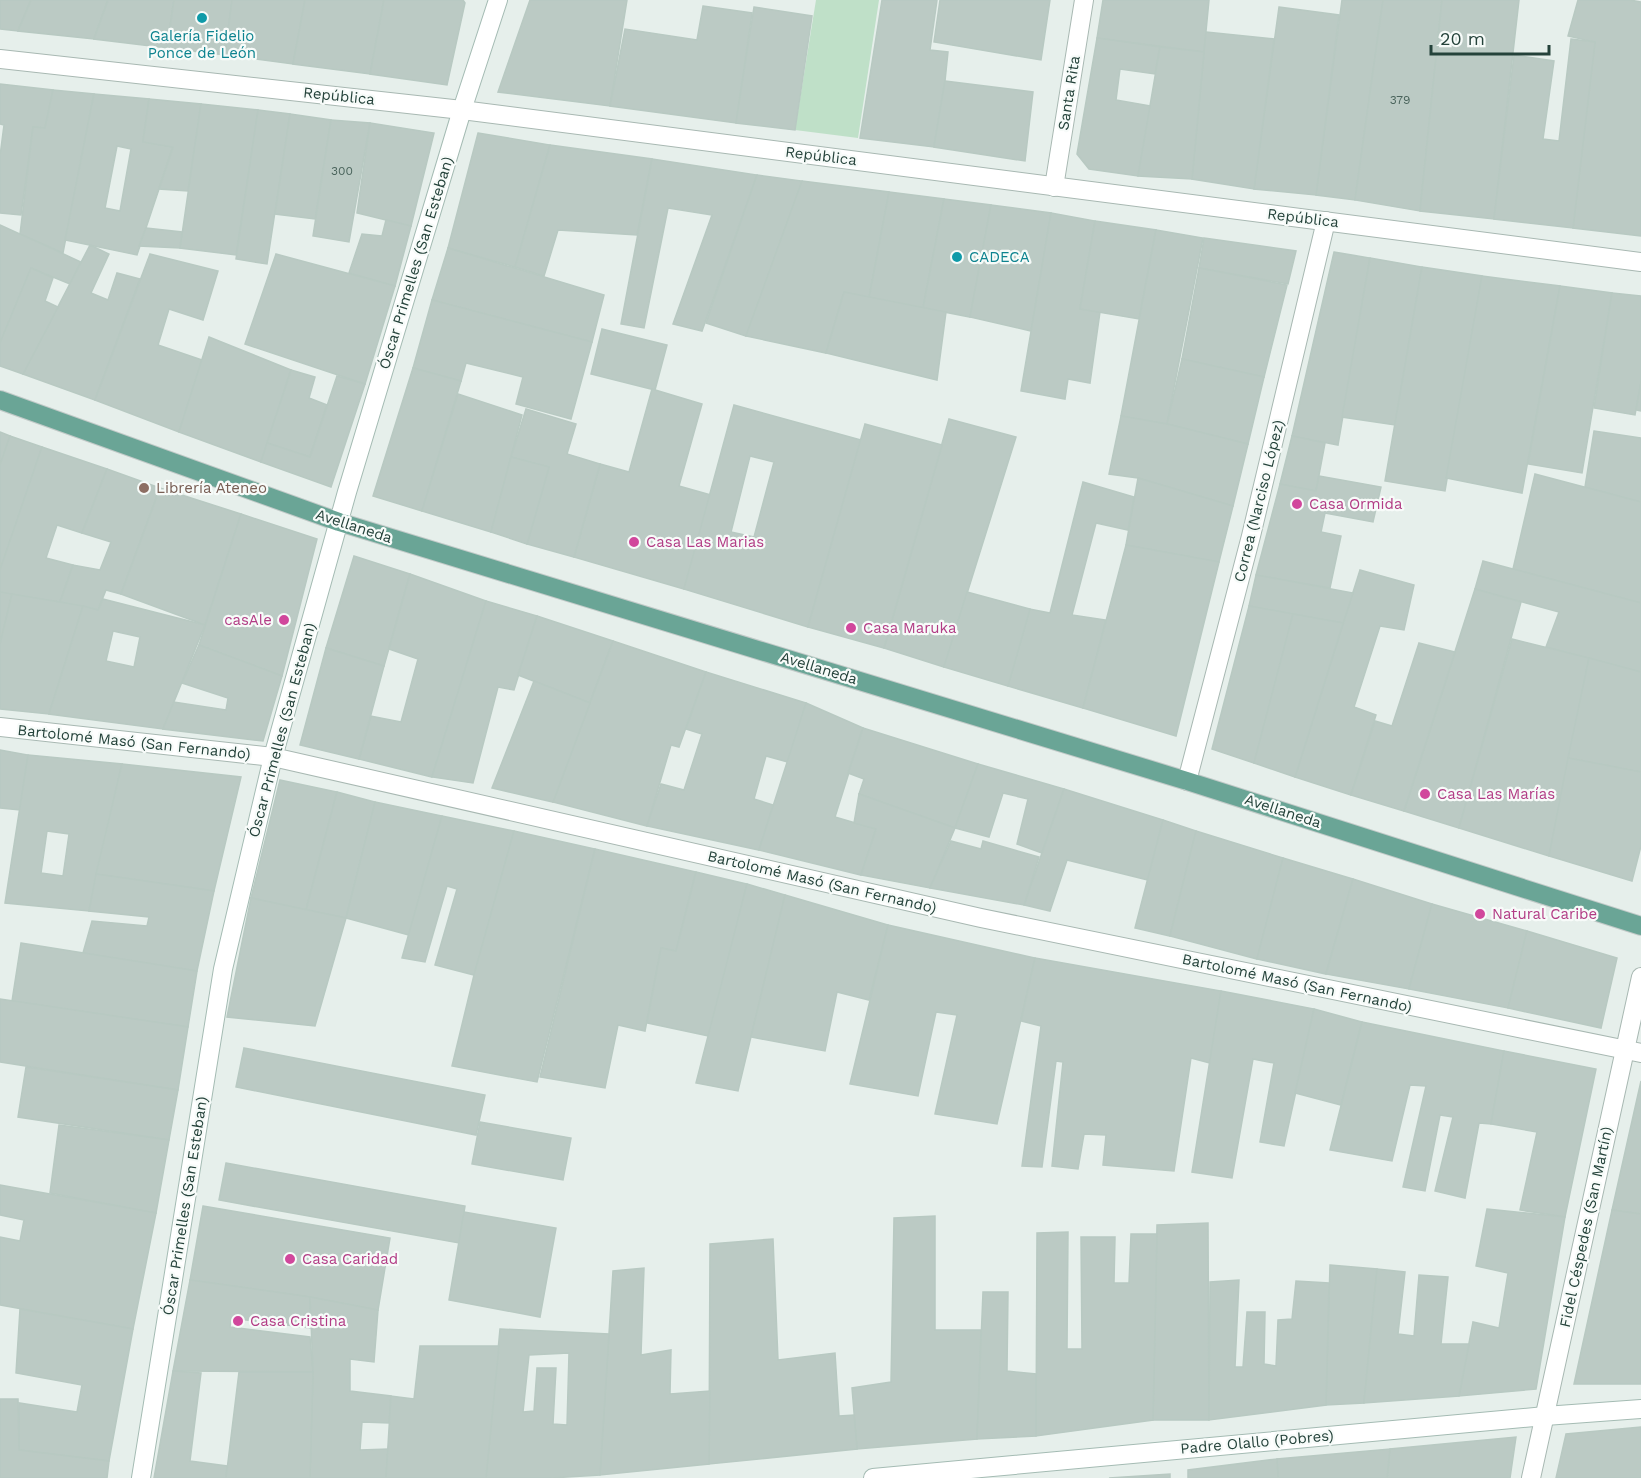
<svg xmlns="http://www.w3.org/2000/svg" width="1641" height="1478" font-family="'Work Sans',sans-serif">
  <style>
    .green { fill: #bfe0c8 }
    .building { fill: #bbcac4; stroke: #b8c9c2; stroke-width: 1.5; fill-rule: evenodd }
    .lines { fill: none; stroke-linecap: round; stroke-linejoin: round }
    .street-casing { stroke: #a8b8b2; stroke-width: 20 }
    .secondary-casing { stroke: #a4bbb3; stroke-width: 20 }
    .primary-casing { stroke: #c2cac8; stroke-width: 20 }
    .street { stroke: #fff; stroke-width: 18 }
    .secondary { stroke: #fff; stroke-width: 18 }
    .primary { stroke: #6aa596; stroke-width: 18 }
    .culture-dot { fill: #0f9aa8; stroke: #f7fbf9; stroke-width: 2 }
    .education-dot { fill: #8d6e63; stroke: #f7fbf9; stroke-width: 2 }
    .hotel-dot { fill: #d1479c; stroke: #f7fbf9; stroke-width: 2 }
    .labels { text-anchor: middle; stroke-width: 4.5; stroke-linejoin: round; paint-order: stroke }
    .number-label { font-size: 12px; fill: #4a645c }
    .culture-label { font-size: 15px; fill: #0d838f; stroke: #f7fbf9 }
    .street-label { font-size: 15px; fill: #24423a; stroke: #f7fbf9 }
    .education-label { font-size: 15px; fill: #785e54; stroke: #f7fbf9; text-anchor: start }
    .hotel-label { font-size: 15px; fill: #b23c85; stroke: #f7fbf9; text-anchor: start }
  </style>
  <rect width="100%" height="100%" fill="#e6efeb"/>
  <polygon class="green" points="816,0 879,0 858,138 795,130"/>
  <g class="building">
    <polygon points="0,0 31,0 18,31 0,29"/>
    <polygon points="31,0 108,0 94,39 18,31"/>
    <polygon points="108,0 174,0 167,48 94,39"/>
    <polygon points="174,0 232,0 225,55 167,48"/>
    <polygon points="232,0 305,0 293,64 225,55"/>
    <polygon points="305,0 384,0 370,74 293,64"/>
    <polygon points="384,0 463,0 465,3 447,85 370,74"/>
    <polygon points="530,0 627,0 610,106 498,92"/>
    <polygon points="882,0 937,0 930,50 948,52 945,81 934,147 860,138"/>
    <polygon points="940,0 1050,0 1041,60 934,42"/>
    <polygon points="1103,0 1209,0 1204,52 1097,38"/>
    <polygon points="1342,0 1383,0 1355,200 1316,195"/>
    <polygon points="1383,0 1442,0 1420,211 1355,200"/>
    <polygon points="1442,0 1519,0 1494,219 1420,211"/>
    <polygon points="1578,0 1630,0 1641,2 1641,236 1573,228 1595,42 1568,36"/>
    <polygon points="703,6 752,13 736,123 610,106 625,29 697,40"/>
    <polygon points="754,7 812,16 795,130 736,123"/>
    <polygon points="1279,7 1339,15 1316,195 1254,189"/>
    <polygon points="1206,32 1274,39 1254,189 1192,179"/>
    <polygon points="1097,38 1160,47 1155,74 1120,69 1116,100 1151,106 1138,176 1089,169 1077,154"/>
    <polygon points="1571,39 1595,42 1573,228 1494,219 1514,55 1554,61 1543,139 1559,141"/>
    <polygon points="1160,47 1204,52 1192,179 1138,176"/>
    <polygon points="945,81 1033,92 1025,161 934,147"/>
    <polygon points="0,84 53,90 45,128 33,127 21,215 0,213 0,156 4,125 0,124"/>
    <polygon points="53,90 94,94 63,253 20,234 33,127 45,128"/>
    <path d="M94,94l55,5 -6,43 30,5 -36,108 -72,-15zM117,146l14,3 -11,62 -15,-3z"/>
    <polygon points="149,99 201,104 188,191 159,189 173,147 143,142"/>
    <polygon points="201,104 258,110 236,255 180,248"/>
    <polygon points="258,110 290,114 267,264 236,259"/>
    <polygon points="290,114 331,120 315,219 275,214"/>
    <polygon points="331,120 370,123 349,242 313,236"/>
    <polygon points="370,123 434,133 411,226 357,213"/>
    <polygon points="478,133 550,145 515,267 448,248"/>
    <polygon points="550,145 652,159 637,235 558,230 544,276 515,267"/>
    <polygon points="652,159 757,175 702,331 673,324 712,215 668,208 644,328 621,324"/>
    <polygon points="757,175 802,181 746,336 706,323"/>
    <polygon points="802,181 889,192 869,298 844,292 826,353 746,336"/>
    <polygon points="889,192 944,199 923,308 869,298"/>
    <polygon points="944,199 991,205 970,317 923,308"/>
    <polygon points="991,205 1051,213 1031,331 970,317"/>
    <polygon points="1051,213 1095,221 1080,309 1100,312 1090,383 1068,379 1065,399 1021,391"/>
    <polygon points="386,220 411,226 395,286 349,273 362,234 382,236"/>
    <polygon points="1095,221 1156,230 1139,319 1080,309"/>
    <polygon points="0,225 81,262 70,284 31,268 0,343"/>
    <polygon points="146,228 182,232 180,248 139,246"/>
    <polygon points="1156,230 1203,238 1167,424 1121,416"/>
    <polygon points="1204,238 1296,251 1288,284 1199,268"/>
    <polygon points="90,245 109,254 91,293 108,300 117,273 140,279 95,400 23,374"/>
    <polygon points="448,248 604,295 592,342 432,300"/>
    <polygon points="1334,252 1370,258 1338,445 1292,436"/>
    <polygon points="150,254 218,271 203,320 169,309 158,345 202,360 179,432 95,400"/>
    <polygon points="276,254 395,286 365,384 245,344"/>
    <polygon points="1370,258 1422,267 1395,425 1342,417"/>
    <polygon points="1422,267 1482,276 1445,491 1385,481"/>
    <polygon points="31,268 53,278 45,301 58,307 23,374 0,366 0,343"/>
    <polygon points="1199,268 1287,285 1264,377 1182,359"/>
    <polygon points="1482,276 1560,286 1522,493 1446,478"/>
    <polygon points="1560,286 1612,293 1582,473 1528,464"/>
    <polygon points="844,292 946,312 937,380 826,353"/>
    <polygon points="1612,293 1641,296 1641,382 1635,415 1594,408"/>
    <polygon points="432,300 592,342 571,419 516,404 523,377 466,363 461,381 413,368"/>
    <polygon points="602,329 667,345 655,390 591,374"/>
    <polygon points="209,337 291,370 261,462 179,432"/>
    <polygon points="1182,359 1264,377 1248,444 1167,424"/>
    <polygon points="413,368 461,381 422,511 373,496"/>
    <polygon points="291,370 315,377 309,398 327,405 310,457 267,443"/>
    <polygon points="337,376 365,384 331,487 261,462 267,443 310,457"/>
    <polygon points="1641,382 1641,411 1636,410"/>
    <polygon points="652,389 702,404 679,486 711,495 684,589 574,557 600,464 629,472"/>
    <polygon points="458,394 522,415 491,532 422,511"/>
    <path d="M734,405l127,35 -53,187 -124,-38zM750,456l24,6 -20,75 -23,-5z"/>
    <polygon points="526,409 576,424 567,454 600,464 574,557 527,544 549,467 511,457"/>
    <polygon points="1121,416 1167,424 1248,444 1233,506 1138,478 1109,474"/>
    <polygon points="949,419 1016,437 944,667 884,648"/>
    <polygon points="865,424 942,445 884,648 808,627"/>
    <polygon points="1594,431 1641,438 1641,502 1585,487"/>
    <polygon points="0,432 10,436 0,465"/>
    <polygon points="10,436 42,447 0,570 0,465"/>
    <polygon points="1292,436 1325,443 1316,491 1280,484"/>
    <polygon points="42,447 107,469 82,533 57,525 46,558 73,565 60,602 0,593 0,570"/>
    <polygon points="511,457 549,467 527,544 491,532"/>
    <polygon points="107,469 160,488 121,594 106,590 98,610 60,602 73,565 100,570 111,542 82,533"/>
    <polygon points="1535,474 1641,502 1641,603 1513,569"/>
    <polygon points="1319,476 1381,487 1373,522 1325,513 1321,532 1341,536 1330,588 1256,575 1280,484 1316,491"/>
    <polygon points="1138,478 1233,506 1219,562 1126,545"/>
    <polygon points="1083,482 1134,497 1128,530 1096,523 1072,615 1106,620 1083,708 1008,686 1030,609 1050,613"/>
    <polygon points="160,488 241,514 205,625 121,594"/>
    <polygon points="241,514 317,539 282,676 199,645"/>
    <polygon points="1126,545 1219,562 1176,736 1083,708"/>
    <polygon points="354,556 410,574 384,666 326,648"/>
    <polygon points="1483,561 1641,603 1641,672 1546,647 1559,612 1475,589"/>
    <polygon points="1360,570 1414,585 1404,630 1380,626 1354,707 1376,715 1351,795 1295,777"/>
    <polygon points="410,574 486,601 432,777 359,759 371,716 401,722 418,659 389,649"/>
    <polygon points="1256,575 1353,593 1343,623 1249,606"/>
    <polygon points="1475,589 1521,602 1459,828 1404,811"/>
    <polygon points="0,592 12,594 0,644"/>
    <polygon points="967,592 1030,609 1008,686 944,667"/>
    <polygon points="12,594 83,606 49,714 0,709 0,644"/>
    <path d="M103,599l102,26 -42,104 -114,-15 34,-108 15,4zM113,631l27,6 -6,30 -28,-6z"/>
    <polygon points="486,601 537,616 514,690 498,687 473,783 432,777"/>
    <polygon points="1249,606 1293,614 1254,763 1212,749"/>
    <polygon points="1293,614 1343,623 1295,777 1254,763"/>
    <polygon points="537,616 613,641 590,703 518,675"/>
    <polygon points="1512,639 1589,658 1549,856 1459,828"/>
    <polygon points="613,641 706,672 679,747 671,745 647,826 553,802"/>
    <polygon points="1419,643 1455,652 1404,811 1351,795 1375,721 1392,726"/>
    <polygon points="199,645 282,676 263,741 163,729 174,702 226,710 228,698 182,683"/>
    <polygon points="326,648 384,666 359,759 300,745"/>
    <polygon points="1589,658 1641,672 1641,772 1568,758"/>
    <polygon points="706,672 806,703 788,762 766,756 754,799 773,805 759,850 647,826 661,784 684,790 702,734 686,729"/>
    <polygon points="534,681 590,703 553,802 492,788"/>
    <polygon points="806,703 863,728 835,817 876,829 861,875 759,850"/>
    <polygon points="863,728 978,764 955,828 859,794 864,779 848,773"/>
    <polygon points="0,750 28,755 20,810 0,808"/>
    <path d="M28,755l94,9 -33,147 -84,-8zM47,831l22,3 -6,42 -22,-3z"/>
    <polygon points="1568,758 1641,772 1641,846 1632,881 1549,856"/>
    <polygon points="122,764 241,777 214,891 96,874"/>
    <polygon points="978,764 1064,789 1042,853 1017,844 1028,799 1003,793 989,837 955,828"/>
    <polygon points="280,780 337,792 306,910 251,898"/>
    <polygon points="1064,789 1163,820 1148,880 1067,860 1050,911 1024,905"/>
    <polygon points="337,792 375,802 346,918 306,910"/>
    <polygon points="859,794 955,828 930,888 861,875 876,829 854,823"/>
    <polygon points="375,802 442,816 409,935 346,918"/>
    <polygon points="442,816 514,831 474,975 435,965 457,889 447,886 425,962 402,958"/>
    <polygon points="1163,820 1196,831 1170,936 1135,928"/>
    <polygon points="514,831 595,849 537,1082 452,1066 474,975"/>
    <polygon points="1196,831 1283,858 1257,959 1170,936"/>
    <polygon points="951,841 981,849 983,841 1039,857 1024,905 930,888"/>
    <polygon points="595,849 696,872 676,951 661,948 645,1031 618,1025 605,1088 540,1077"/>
    <polygon points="1283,858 1353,879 1326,974 1257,959"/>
    <polygon points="696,872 747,884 709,1036 647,1023 661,948 676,951"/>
    <polygon points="96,874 214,891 197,971 83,953 92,921 147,926 149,917 89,911"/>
    <polygon points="1353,879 1432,904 1409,989 1326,974"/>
    <polygon points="747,884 785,895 738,1091 696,1083"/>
    <polygon points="785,895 888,925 869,1000 837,992 825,1051 751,1037"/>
    <polygon points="251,898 346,918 315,1026 227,1017"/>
    <polygon points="1432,904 1527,931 1508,1008 1409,989"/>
    <polygon points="888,925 1035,958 997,1124 935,1114 957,1015 936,1012 918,1096 850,1084"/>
    <polygon points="1527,931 1617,958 1601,1028 1508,1008"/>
    <polygon points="21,943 197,971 188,1027 12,1001"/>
    <polygon points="1035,958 1221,991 1210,1063 1191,1058 1174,1171 1103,1165 1106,1135 1084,1134 1078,1169 1052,1166 1063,1062 1056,1061 1042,1167 1022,1166 1041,1026 1021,1021"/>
    <polygon points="1221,991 1314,1009 1284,1146 1260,1142 1274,1063 1253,1059 1232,1178 1192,1172"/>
    <polygon points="0,999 188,1027 178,1090 0,1062"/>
    <polygon points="1314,1009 1362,1022 1341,1105 1295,1093"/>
    <polygon points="1362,1022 1504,1051 1491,1124 1479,1123 1465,1198 1435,1191 1453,1117 1440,1115 1425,1191 1403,1187 1426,1086 1410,1085 1392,1161 1330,1150"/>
    <polygon points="244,1048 485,1095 476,1135 236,1087"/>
    <polygon points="1504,1051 1596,1069 1565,1217 1520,1210 1537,1132 1491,1124"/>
    <polygon points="26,1067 178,1090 169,1140 18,1117"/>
    <polygon points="1641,1081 1641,1214 1612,1210"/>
    <polygon points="480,1122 571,1138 563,1180 472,1164"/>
    <polygon points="59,1125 169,1140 156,1213 50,1193"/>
    <polygon points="226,1163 465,1206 459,1243 219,1200"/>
    <polygon points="0,1185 156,1213 133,1329 0,1305 0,1237 20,1241 24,1220 0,1215"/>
    <polygon points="203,1206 390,1238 378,1310 310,1297 190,1280"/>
    <polygon points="1487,1209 1565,1217 1536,1389 1459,1396 1473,1322 1499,1328 1508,1273 1476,1266"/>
    <polygon points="1612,1210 1641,1214 1641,1384 1574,1384"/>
    <polygon points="464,1212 556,1228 540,1317 449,1300"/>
    <polygon points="935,1216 935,1330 981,1330 977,1439 857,1449 852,1388 891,1382 894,1218"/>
    <polygon points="1208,1223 1209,1420 1153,1420 1157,1225"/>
    <polygon points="1068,1232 1067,1349 1082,1349 1081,1237 1115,1237 1114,1283 1129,1283 1131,1234 1157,1234 1153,1420 1036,1436 1037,1233"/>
    <polygon points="773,1239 778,1360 835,1353 839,1416 854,1415 857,1449 709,1464 710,1244"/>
    <polygon points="1330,1265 1377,1269 1364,1403 1326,1405"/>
    <polygon points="644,1268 641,1355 671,1350 670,1394 710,1391 709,1464 600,1475 613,1271"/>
    <polygon points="1377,1269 1405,1272 1398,1334 1414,1336 1419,1275 1448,1277 1441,1344 1469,1344 1459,1396 1364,1403"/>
    <polygon points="190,1280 310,1297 310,1328 231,1318 230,1327 310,1337 313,1372 173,1371"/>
    <polygon points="1239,1280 1235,1367 1243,1367 1247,1312 1265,1312 1264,1364 1276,1366 1278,1320 1292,1319 1296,1281 1329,1283 1326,1405 1209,1420 1210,1282"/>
    <polygon points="983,1292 1008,1292 1007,1371 1036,1374 1036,1436 977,1439"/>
    <polygon points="310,1297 378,1310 374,1362 350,1359 350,1391 391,1396 389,1423 362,1422 360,1450 388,1449 386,1478 310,1478 313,1372"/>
    <polygon points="20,1309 133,1329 109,1461 19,1450 19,1403 77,1412 82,1385 16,1373"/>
    <path d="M500,1329l109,5 -9,141 -49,3h-65zM569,1353l-2,72 -14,-1 3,-56h-19l-3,43 -11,1 6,-57z"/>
    <polygon points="420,1346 499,1346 486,1478 386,1478 391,1396 414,1399"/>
    <polygon points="173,1371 201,1373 190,1461 227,1466 226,1478 154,1478"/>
    <polygon points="239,1372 313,1372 310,1478 226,1478"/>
    <polygon points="0,1399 18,1399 19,1450 109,1461 107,1478 0,1478"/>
    <polygon points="1641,1427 1641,1478 1556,1478 1566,1434"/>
    <polygon points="1516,1437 1510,1478 1387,1478 1390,1449"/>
    <polygon points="1390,1449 1387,1478 1278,1478 1277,1459"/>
    <polygon points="1277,1459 1278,1478 1188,1478 1188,1470"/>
    <polygon points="1170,1474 1170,1478 1109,1478"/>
  </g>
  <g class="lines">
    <defs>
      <g id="street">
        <polyline points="0,59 462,110 1641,262"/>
        <polyline points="1054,187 1084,0"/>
        <polyline points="0,727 273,757 981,918 1641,1053"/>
        <polyline points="1187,781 1251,536 1326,221"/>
        <polyline points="1531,1478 1641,977"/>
      </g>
      <g id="secondary">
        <polyline points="141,1478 223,969 273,757 347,492 462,110 498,0"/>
        <polyline points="873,1478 1545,1416 1641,1409"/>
      </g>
      <polyline id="primary" points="0,400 339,522 1187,781 1641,926"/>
    </defs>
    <use href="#street" class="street-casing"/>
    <use href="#secondary" class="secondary-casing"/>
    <use href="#primary" class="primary-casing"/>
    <use href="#street" class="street"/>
    <use href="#secondary" class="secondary"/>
    <use href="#primary" class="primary"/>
  </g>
  <g class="culture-dot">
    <circle cx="202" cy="18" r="6"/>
    <circle cx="957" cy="257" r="6"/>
  </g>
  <circle class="education-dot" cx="144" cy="488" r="6"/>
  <g class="hotel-dot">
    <circle cx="1297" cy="504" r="6"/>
    <circle cx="634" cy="542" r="6"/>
    <circle cx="284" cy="620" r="6"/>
    <circle cx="851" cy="628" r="6"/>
    <circle cx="1425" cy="794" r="6"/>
    <circle cx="1480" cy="914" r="6"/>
    <circle cx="290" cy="1259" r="6"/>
    <circle cx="238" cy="1321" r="6"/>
  </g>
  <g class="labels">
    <g class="number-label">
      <text x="1400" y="104">379</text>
      <text x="342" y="175">300</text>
    </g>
    <g class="culture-label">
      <text x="202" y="41">Galería Fidelio<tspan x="202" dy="17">Ponce de León</tspan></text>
      <text x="969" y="262" text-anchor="start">CADECA</text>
    </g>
    <g class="street-label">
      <text transform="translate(1069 93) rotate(-81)" y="5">Santa Rita</text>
      <text transform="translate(339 96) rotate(6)" y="5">República</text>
      <text transform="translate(821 156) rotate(7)" y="5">República</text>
      <text transform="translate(1303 218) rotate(7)" y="5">República</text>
      <text transform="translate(416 263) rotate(-73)" y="5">Óscar Primelles (San Esteban)</text>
      <text transform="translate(1259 501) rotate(-76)" y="5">Correa (Narciso López)</text>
      <text transform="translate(354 526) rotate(18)" y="5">Avellaneda</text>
      <text transform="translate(819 668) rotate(17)" y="5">Avellaneda</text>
      <text transform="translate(282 730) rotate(-75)" y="5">Óscar Primelles (San Esteban)</text>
      <text transform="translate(134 742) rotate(6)" y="5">Bartolomé Masó (San Fernando)</text>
      <text transform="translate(1283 811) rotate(18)" y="5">Avellaneda</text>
      <text transform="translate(822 882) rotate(13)" y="5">Bartolomé Masó (San Fernando)</text>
      <text transform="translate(1297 983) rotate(12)" y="5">Bartolomé Masó (San Fernando)</text>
      <text transform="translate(185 1206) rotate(-81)" y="5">Óscar Primelles (San Esteban)</text>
      <text transform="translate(1586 1227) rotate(-78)" y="5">Fidel Céspedes (San Martín)</text>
      <text transform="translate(1257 1442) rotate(-5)" y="5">Padre Olallo (Pobres)</text>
    </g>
    <g class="education-label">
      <text x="156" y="493">Librería Ateneo</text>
    </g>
    <g class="hotel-label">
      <text x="1309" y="509">Casa Ormida</text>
      <text x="646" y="547">Casa Las Marias</text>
      <text x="272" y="625" text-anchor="end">casAle</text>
      <text x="863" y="633">Casa Maruka</text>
      <text x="1437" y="799">Casa Las Marías</text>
      <text x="1492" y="919">Natural Caribe</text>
      <text x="302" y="1264">Casa Caridad</text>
      <text x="250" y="1326">Casa Cristina</text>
    </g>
  </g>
  <path d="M1431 45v9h118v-9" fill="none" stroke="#24423a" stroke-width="3"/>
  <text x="1440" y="45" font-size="18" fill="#24423a" stroke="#f7fbf9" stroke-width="4.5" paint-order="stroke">20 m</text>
</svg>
